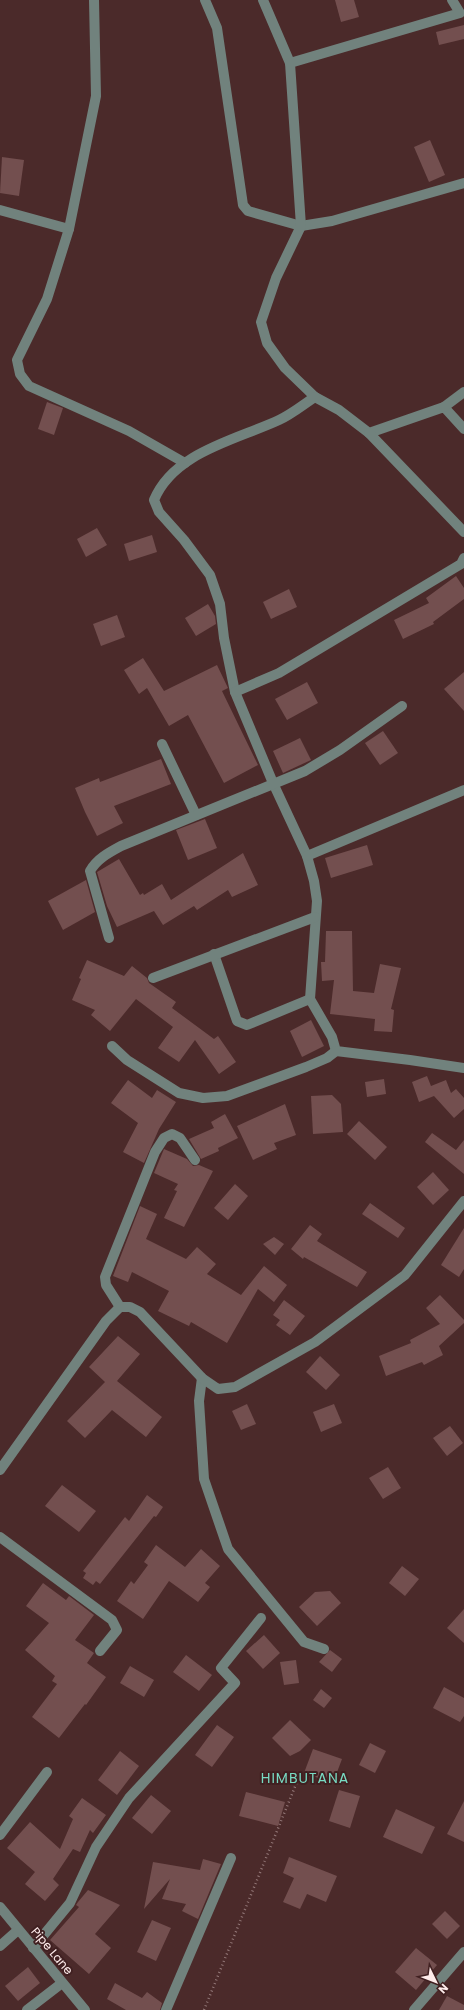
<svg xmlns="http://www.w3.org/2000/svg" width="464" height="2010" font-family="Poppins,sans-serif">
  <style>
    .building { fill: #734f4f }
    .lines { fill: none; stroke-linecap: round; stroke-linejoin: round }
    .path { stroke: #947979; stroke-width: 2.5; stroke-dasharray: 1 3; stroke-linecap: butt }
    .minor { stroke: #71827d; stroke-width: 10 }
    .labels { text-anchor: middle; stroke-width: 4; stroke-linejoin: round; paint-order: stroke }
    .street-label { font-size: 12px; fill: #feeceb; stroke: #402021 }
    .quarter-label { font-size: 14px; letter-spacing: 1px; fill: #78dbc3; stroke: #402021 }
  </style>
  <rect width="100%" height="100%" fill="#4b2a2a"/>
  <g class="building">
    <polygon points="335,0 354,0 359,17 341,22"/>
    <polygon points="464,25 464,39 439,45 436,32"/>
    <polygon points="430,140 445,175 429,182 414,147"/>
    <polygon points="2,157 24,160 19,196 0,193"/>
    <polygon points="47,402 63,408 54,435 38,429"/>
    <polygon points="97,528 107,545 86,557 77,539"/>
    <polygon points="152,535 157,552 129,561 124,544"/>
    <polygon points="456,576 464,588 464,599 433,622 434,624 403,639 394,620 429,603 426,598"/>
    <polygon points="289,589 297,607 271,619 263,602"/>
    <polygon points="208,604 215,616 216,624 196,636 185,618"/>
    <polygon points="117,615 125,637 101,646 93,624"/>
    <polygon points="143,658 164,691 217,665 228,688 222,691 258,765 224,783 188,715 169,726 147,688 139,694 124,670"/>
    <polygon points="464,672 464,711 444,689"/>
    <polygon points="307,682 318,703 287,720 275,699"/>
    <polygon points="383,731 398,753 380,765 365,743"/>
    <polygon points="300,738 311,760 283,773 273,751"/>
    <polygon points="161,759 171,784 114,806 123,823 97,836 85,812 75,788 99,778 100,782"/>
    <polygon points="205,819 217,848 188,860 176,830"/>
    <polygon points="367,845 373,865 331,878 325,858"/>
    <polygon points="243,853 258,885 232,897 228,890 197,910 194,906 163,925 154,911 117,927 107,906 97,872 119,859 140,895 143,893 144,895 162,884 171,900"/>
    <polygon points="86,880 95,912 63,930 48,901"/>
    <polygon points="326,931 352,931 353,991 374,993 380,964 401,968 391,1009 394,1010 392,1032 374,1031 375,1019 330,1014 334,980 322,981 321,962 325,962"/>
    <polygon points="87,960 124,976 132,966 147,978 149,983 176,1002 172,1008 214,1039 218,1036 236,1062 219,1074 195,1040 179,1062 158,1048 173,1027 136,999 110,1031 91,1015 95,1010 72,1000 81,979 79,978"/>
    <polygon points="311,1020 324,1046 302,1057 290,1031"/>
    <polygon points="427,1076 431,1086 446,1080 451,1093 456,1089 464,1098 464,1109 454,1118 434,1096 419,1102 412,1082"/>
    <polygon points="384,1079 386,1094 367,1097 365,1082"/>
    <polygon points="128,1080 152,1098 157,1090 176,1102 159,1129 144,1163 123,1152 138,1123 111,1103"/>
    <polygon points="332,1095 341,1104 343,1132 313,1134 311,1096"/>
    <polygon points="285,1104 296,1135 274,1143 277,1149 253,1160 237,1126"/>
    <polygon points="225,1114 238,1138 218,1148 219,1151 201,1159 189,1139 214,1128 211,1122"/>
    <polygon points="359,1121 387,1147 375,1160 347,1134"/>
    <polygon points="432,1133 456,1150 464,1140 464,1174 425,1142"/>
    <polygon points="164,1149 187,1159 193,1166 199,1165 213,1171 184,1227 164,1218 177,1191 174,1190 178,1184 154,1173"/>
    <polygon points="433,1172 449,1190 433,1205 417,1187"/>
    <polygon points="235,1184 248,1196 228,1220 214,1208"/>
    <polygon points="370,1203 405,1228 398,1238 362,1214"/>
    <polygon points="140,1206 157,1214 146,1239 186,1259 197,1247 216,1264 207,1274 241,1295 264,1266 287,1285 274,1302 258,1289 227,1343 191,1322 189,1326 158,1311 169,1291 132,1272 128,1282 113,1276"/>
    <polygon points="310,1225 322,1234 317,1241 367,1272 357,1287 304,1257 303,1259 291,1249"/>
    <polygon points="464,1228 464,1269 459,1277 441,1265"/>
    <polygon points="274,1237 284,1244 275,1255 263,1244"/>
    <polygon points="440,1295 464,1320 464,1323 439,1346 443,1355 424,1365 422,1362 386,1376 379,1356 411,1343 410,1340 440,1324 426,1308"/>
    <polygon points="284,1300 305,1316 290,1335 276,1325 280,1320 273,1315"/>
    <polygon points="118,1336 140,1354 117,1381 162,1417 146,1437 112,1410 85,1438 67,1421 105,1382 89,1367"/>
    <polygon points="320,1356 340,1375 326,1390 306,1372"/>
    <polygon points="247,1404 256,1424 241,1430 232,1411"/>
    <polygon points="334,1404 342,1423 321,1432 313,1412"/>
    <polygon points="450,1426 463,1443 447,1456 433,1438"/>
    <polygon points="388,1467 401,1488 383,1499 369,1478"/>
    <polygon points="62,1485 96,1511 79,1532 45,1506"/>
    <polygon points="147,1495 163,1507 156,1517 154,1516 100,1584 96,1581 93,1585 83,1578 86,1573 83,1571 125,1517 129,1521"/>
    <polygon points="156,1545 185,1567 201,1549 220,1566 205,1583 210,1587 198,1602 169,1581 143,1619 117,1601 131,1581 134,1584 148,1565 144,1562"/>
    <polygon points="402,1566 419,1579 405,1596 389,1583"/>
    <polygon points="43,1583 66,1600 69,1596 94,1615 75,1640 94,1653 87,1663 106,1677 86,1705 85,1704 59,1738 32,1717 57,1684 52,1681 55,1676 25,1650 49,1623 26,1606"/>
    <polygon points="330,1591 341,1603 317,1626 299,1607 315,1592"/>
    <polygon points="464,1609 464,1643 447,1628"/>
    <polygon points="264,1635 280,1653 263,1669 246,1651"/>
    <polygon points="330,1650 342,1659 332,1672 319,1662"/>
    <polygon points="186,1655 212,1675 199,1691 173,1672"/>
    <polygon points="296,1660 299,1683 284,1685 280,1662"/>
    <polygon points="130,1666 154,1680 144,1697 120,1683"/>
    <polygon points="444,1687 464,1698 464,1716 460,1722 433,1708"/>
    <polygon points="321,1689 332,1698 324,1708 313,1700"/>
    <polygon points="290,1720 311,1740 300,1751 290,1756 272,1738"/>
    <polygon points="217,1725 234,1737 212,1767 195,1755"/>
    <polygon points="370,1743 386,1751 375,1773 359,1765"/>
    <polygon points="313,1749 342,1759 333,1783 304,1773"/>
    <polygon points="120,1751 139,1766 117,1795 98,1780"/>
    <polygon points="339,1790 360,1796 350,1828 329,1821"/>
    <polygon points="246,1792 285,1802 278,1826 239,1816"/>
    <polygon points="151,1795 171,1811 152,1834 132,1818"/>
    <polygon points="82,1798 106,1815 93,1833 90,1830 80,1852 73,1849 53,1879 59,1885 45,1901 25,1884 35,1872 7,1848 30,1822 60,1849 73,1819 69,1816"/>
    <polygon points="464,1801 464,1842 447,1834"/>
    <polygon points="396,1809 435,1827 422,1854 383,1837"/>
    <polygon points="289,1857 337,1876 326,1902 307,1894 300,1909 283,1902 294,1878 283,1873"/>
    <polygon points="203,1859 221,1864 198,1919 182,1911 186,1904 162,1899 170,1879 144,1909 153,1862 200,1870"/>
    <polygon points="88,1890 120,1905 95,1934 111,1948 89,1974 50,1940 79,1907 76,1905 78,1902"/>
    <polygon points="445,1911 460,1926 447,1939 432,1924"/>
    <polygon points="152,1920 171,1928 156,1961 137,1952"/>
    <polygon points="416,1948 437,1965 416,1990 395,1972"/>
    <polygon points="28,1967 40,1983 18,2001 5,1986"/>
    <polygon points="115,1983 142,1998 147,1992 162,2003 160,2010 126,2010 107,1999"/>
    <polygon points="447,1996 464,2005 464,2010 439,2010"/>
  </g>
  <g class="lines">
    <polyline class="path" points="204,2010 299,1777"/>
    <g class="minor">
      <polyline points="94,0 96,96 69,229 47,299 17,360 20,374 29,386 129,431 185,463"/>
      <polyline points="205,0 217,28 243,205 248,211 301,226 332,221 464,183"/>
      <polyline points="263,0 290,63"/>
      <polyline points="452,0 460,13 290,63 301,226 276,278 261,322 267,343 285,368 315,397 339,410 369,433 444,407 464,429"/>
      <polyline points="0,210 69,229"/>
      <path d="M315,397c-11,7 -23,17 -36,23 -43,20 -105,32 -125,80l5,12 25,28 26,35 10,29 4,34 11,54 38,91 34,73 7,25 3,20 -7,98 22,38 4,14 74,9 54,8"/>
      <polyline points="444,407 464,392"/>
      <polyline points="369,433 464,532"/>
      <polyline points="235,692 279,673 461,564 464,558"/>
      <polyline points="162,744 196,815"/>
      <polyline points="307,856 464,790"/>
      <path d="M109,938l-19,-67c7,-12 18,-18 31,-25l184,-75 35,-21 62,-44"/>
      <polyline points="214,954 237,1021 247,1025 310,999"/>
      <polyline points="153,978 315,917"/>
      <polyline points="112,1046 127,1060 179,1093 203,1098 227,1096 306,1067 327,1058 336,1051"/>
      <polyline points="120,1307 106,1285 105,1277 155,1152 164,1138 172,1134 180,1138 195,1160"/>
      <polyline points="202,1378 199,1401 204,1479 228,1549 304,1642 324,1649"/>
      <polyline points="0,1470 106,1321 120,1307 130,1307 140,1312 202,1378 218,1389 235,1387 315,1342 405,1275 464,1201"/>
      <polyline points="0,1537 112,1620 117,1630 100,1651"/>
      <polyline points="0,1835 47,1772"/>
      <polyline points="0,1907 85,2010"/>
      <polyline points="0,1946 18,1930"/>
      <polyline points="33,1948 70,1903 96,1847 129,1798 235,1683 221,1668 261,1618"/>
      <polyline points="27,2010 62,1983"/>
      <polyline points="166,2010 231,1858"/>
      <polyline points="414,2010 464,1952"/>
    </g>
  </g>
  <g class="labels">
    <g class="street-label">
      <text transform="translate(52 1951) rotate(50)" y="4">Pipe Lane</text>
    </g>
    <g class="quarter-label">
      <text x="305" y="1783">HIMBUTANA</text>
    </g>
  </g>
  <g transform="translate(436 1982) rotate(133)" stroke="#402021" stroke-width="3" paint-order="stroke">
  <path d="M0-3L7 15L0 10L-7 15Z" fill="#feeceb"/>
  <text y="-6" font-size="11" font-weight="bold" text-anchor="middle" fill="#feeceb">N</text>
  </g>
</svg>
